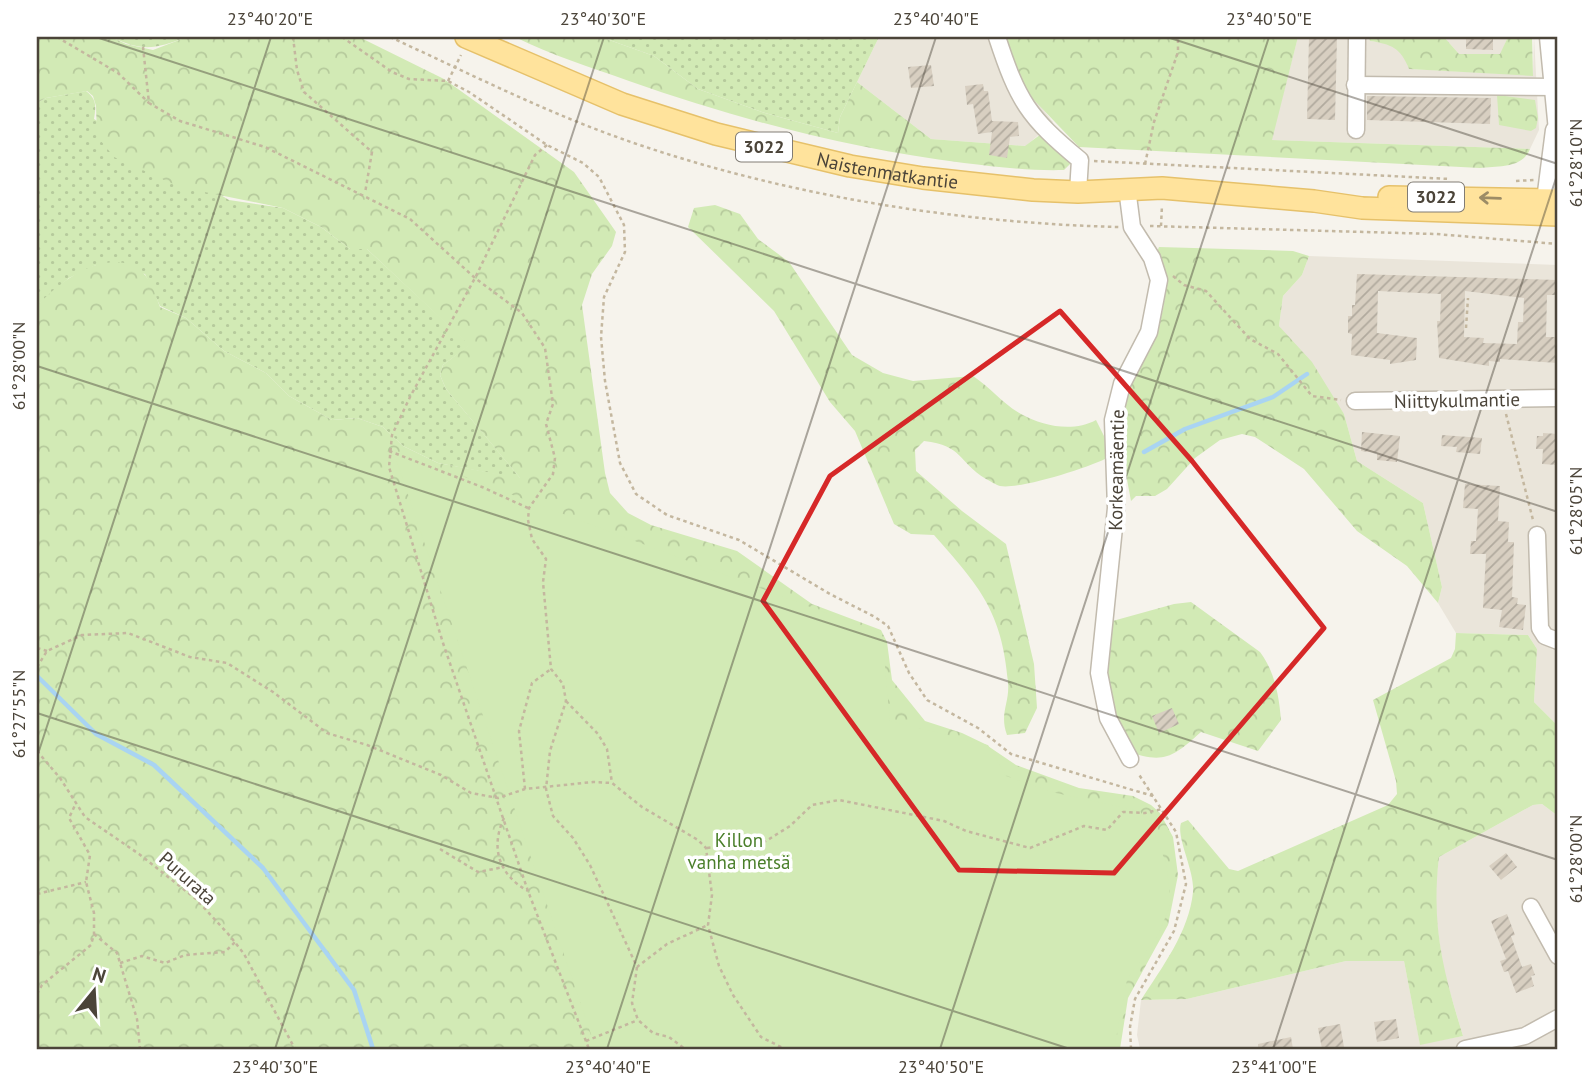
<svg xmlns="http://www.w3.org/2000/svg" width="1595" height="1086" font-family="'PT Sans',sans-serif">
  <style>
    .residential { fill: #eae5da }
    .grass { fill: url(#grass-dots) }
    .forest { fill: url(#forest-crowns) }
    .green { fill: #d2eab5 }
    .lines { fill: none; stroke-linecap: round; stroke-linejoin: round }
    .stream { stroke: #a9d4f2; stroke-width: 4.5 }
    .building { fill: url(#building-hatch); fill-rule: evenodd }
    .minor-casing { stroke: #c2bbae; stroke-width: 19 }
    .major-casing { stroke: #e6c16a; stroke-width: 24 }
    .path { stroke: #c4b79f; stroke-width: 2.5; stroke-dasharray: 3.5 3.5; stroke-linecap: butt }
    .minor { stroke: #fff; stroke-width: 16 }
    .major { stroke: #ffe39c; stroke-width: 21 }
    .oneway { stroke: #9c8c66 }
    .marked { fill: none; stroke: #d62828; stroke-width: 5; stroke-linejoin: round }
    .ticks { fill: none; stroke: #4b4439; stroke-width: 2; stroke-opacity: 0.45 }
    .labels { text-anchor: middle; stroke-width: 7; stroke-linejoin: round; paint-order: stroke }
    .shield { fill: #fff; stroke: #817c74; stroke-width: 2 }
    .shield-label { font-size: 18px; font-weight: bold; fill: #4b4439 }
    .street-label { font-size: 19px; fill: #4b4439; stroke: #fff }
    .park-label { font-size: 19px; fill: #4a7f2a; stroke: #fff }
    .neatline { fill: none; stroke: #4b4439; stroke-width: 2.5 }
    .ticks-label { font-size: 18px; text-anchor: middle; fill: #4b4439 }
  </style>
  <defs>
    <pattern id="grass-dots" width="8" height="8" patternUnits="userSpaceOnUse" patternTransform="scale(1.75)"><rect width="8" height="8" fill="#d2eab5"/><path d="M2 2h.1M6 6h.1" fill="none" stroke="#b6ca9c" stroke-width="1.8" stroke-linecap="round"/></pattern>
    <pattern id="forest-crowns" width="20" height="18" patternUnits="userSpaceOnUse" patternTransform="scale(1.75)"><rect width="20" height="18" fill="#d2eab5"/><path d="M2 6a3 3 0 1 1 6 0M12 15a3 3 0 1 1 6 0" fill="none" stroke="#b6ca9c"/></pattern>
    <pattern id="building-hatch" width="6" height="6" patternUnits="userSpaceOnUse" patternTransform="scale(1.75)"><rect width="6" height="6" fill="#d8cfc1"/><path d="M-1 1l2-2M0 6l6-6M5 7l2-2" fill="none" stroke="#b1aa9e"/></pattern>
  </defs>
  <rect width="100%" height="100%" fill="#f6f3ec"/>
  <g class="residential">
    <polygon points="879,37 1006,37 1022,83 1053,122 1026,146 931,139 857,82"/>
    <polygon points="1298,37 1369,37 1370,41 1391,44 1404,55 1409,69 1533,75 1534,37 1539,130 1530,149 1271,140"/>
    <polygon points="1444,37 1508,37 1501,54 1459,54"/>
    <polygon points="1309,256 1558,265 1558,726 1534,702 1537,649 1528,635 1456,633 1438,603 1442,587 1423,503 1357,461 1344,414 1279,326 1283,296 1302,275"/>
    <polygon points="1542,804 1558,816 1558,1049 1140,1049 1137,1035 1141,1000 1187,999 1346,961 1404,961 1420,1044 1463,1036 1443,969 1434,900 1439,857 1533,805"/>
  </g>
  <g class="grass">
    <path d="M111,37h76c-32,12 -44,15 -76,0z"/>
    <polygon points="601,37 879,37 840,117 838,133 765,113 698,89 654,56"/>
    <path d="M86,91c11,8 10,16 8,28l135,81 54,8 38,19 29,22h17l103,96 -27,20 -3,10 6,14 75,90 -83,-16 -35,-17 -20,-19 -26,-9 -25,2 -43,-24 -23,-23 -42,-22 -38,-33 -26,-12 -15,-32 -49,-9 -27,13 -32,28v-203l9,-5z"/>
  </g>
  <g class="forest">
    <path d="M37,37h74l15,7 27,6 34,-13h172l85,42 130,93 42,60 -4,14 -20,28 -10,31 23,168 5,20 18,20 23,12 86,26 75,53 69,26 6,12 5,38 33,41 37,12 23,11 31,21 63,23 54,8 18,9 9,8 13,24 5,38 -10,50 -40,73 -8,51h-1083v-743c23,-25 71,-62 105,-34 9,8 14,24 18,35l26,11 38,33 42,22 23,23 43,24 25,-2 26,9 20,19 35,17 82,15 -74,-89 -6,-14 3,-10 26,-20 -102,-96h-17l-29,-22 -38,-19 -103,-21 -66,-30 -17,-21 -1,-30 -3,-10 -6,-5 -41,7 -9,5z"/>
    <path d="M515,37h86l53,19 44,33 67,24 73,20 2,-16 17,-35 74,57 94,7 20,-15 24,26 2,6 -7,7c-34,1 -67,-3 -100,-7 -114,-14 -227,-44 -335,-82 -39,-14 -78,-26 -114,-44z"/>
    <path d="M1006,37h292l-26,103 258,9c-8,20 -32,17 -50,19l-401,-21 -48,-50 -9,-14z"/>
    <path d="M1369,37h75l15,17h41l8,-17h24l1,39 -124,-7c-8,-21 -18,-25 -39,-28z"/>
    <polygon points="1497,95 1535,100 1538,118 1536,128 1531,131 1499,125"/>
    <path d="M715,205l25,9 18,25 31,23 63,93 31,18 30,8 60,-5c17,11 31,29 48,38 23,13 53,18 75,6l14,28 -1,9c-18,10 -90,33 -109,29 -4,-1 -10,-5 -14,-7 -29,-18 -22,-33 -62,-38l-9,9 1,21 46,40 44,33 28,120 3,44 -12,25 -18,2c-8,-22 3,-32 1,-53 -6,-71 -29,-96 -74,-147l-23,-1 -17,-10 -39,-93 -25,-29 -56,-91 -86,-84 6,-19z"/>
    <path d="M1159,247l134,4 16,5 -7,19 -19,21 -4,30 33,36 32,52 13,47 66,42 19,84 -4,16 -31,-37 -50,-35 -53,-62 -49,-32 -13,-3 -22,6 -25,18 -28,31 -12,7h-19l-5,5c-6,-33 -13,-63 -6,-96 13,-58 58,-85 31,-151z"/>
    <path d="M1191,602l69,50c15,20 19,44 21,68l-23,31 -57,-19c-29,26 -37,32 -75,19l-22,-70 5,-59 65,-18z"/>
    <path d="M1456,633l72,2 9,14 -3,53 24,24v90l-16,-12 -9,1 -94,52c-8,68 4,114 24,179l-43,9 -16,-84h-58l-159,38 -46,1c21,-33 48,-68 52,-108 2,-21 -17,-54 -12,-69l7,-3 41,49 9,2 150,-66 9,-11 -1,-13 -23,-81 78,-42 4,-9z"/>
  </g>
  <polygon class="green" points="393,450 882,634 890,721 988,745 1006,776 1056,793 1140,811 1155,835 1166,863 1171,903 1159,933 1127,980 1114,1049 596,1049"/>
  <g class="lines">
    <g class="stream">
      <polyline points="1144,452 1185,429 1273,397 1307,374"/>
      <polyline points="37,676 96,734 154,765 263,868 354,990 373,1049"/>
    </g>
  </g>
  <g class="building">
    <polygon points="1309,37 1337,37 1335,120 1307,119"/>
    <polygon points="1466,37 1493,37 1493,50 1466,49"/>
    <polygon points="931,65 934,86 911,88 908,67"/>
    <polygon points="983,84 984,91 988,91 992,121 1018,122 1019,136 1010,137 1007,158 989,155 992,132 978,134 973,104 967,105 965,86"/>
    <polygon points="1367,96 1491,98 1490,124 1367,120"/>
    <path d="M1357,274l201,6v15h-11l-1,42h12v26l-58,-4v3l-11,-1v5l-50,-8 -2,-37h3l1,-27 -63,-3 -1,42 40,5 -1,22 -26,4v-4l-39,-5 1,-21 -4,-1v-17h4v-11h3zM1465,291l59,7 -1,24h-5l-1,22 -34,-1 1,-5 -20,-1z"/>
    <polygon points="1362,432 1400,436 1397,462 1377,460 1377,453 1361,451"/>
    <polygon points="1543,433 1558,434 1558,465 1542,464 1543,449 1536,449 1537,436 1543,436"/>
    <polygon points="1442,435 1482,438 1480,454 1456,452 1457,447 1441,446"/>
    <polygon points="1465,484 1500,486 1498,521 1509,522 1508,542 1514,542 1512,597 1518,598 1517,604 1526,605 1523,630 1499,627 1502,610 1483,608 1486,554 1470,554 1471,541 1476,541 1478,509 1463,508"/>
    <polygon points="1172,708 1179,724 1159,733 1152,716"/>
    <polygon points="1506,853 1517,867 1501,880 1489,866"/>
    <polygon points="1507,914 1515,935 1511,936 1522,967 1531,964 1535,975 1531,976 1534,986 1516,993 1508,971 1504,972 1500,961 1506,959 1491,921"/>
    <polygon points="1396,1019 1399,1038 1377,1042 1374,1022"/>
    <polygon points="1340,1024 1344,1047 1322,1049 1318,1028"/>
    <polygon points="1291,1037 1293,1049 1258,1049 1258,1044"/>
  </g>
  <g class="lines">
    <defs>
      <g id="minor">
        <path d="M997,37c21,64 31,80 83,123l-2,32"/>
        <polyline points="1548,37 1558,141"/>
        <polyline points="1355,85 1558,87"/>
        <polyline points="1356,130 1357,37"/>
        <polyline points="1127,188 1132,227 1152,258 1159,280 1149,332 1122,384 1113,420 1116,508 1099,673 1108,718 1130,759"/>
        <polyline points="1544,208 1554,130"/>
        <polyline points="1355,401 1558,398"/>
        <polyline points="1537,535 1540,628 1545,636 1558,641"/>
        <polyline points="1531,907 1558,956"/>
        <polyline points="1465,1049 1525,1036 1558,1018"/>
      </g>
      <g id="major">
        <path id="s1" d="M466,37l156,67 94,30 134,32 73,12 110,12 45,2 84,-4 152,13 48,7 196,7"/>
        <polyline points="1389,197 1558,200"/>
      </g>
    </defs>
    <use href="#minor" class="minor-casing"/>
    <use href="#major" class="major-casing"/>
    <g class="path">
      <polyline points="57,37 118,73 149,103"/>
      <polyline points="293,37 297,70 304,92 372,152 365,193"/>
      <polyline points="342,37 392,72 409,79 448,81 469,92 547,145 583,163 599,177 624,225 625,252 604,297 601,337 605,381 620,463 636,494 667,515 739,540 830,594 875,617 888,626 909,673 927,700 978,728 1011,754 1153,796"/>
      <path d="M390,37c74,34 147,71 224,99 158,57 337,87 505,91"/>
      <polyline points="143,47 149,103 180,121 265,147 410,219 475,278 522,313 545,348 553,404 546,424 555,458 553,474 529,508 528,520 532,539 546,559 543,582 551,669 563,684 566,701 550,751 546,789 553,816 573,838 590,865 637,967 667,944 708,925"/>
      <polyline points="448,81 461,55"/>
      <polyline points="547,145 535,155 475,278 410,397 392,435 389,467 443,643 528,891 589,1049"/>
      <polyline points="1094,161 1450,179"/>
      <polyline points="1145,164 1154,122 1178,52 1178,37"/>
      <polyline points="1516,181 1534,180"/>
      <polyline points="1150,226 1436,234 1558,244"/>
      <polyline points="1161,226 1162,205"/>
      <polyline points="1173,276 1184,285 1206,291 1250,339 1278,354 1312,396 1341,400"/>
      <polyline points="1466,328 1468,298"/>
      <polyline points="1506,414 1533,520"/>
      <polyline points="389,451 482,487 528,508"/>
      <polyline points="37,648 47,651"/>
      <polyline points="37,667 47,651 82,635 128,633 190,657 227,663 273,692 327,733 367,745 441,775 471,793 498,798 525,789 593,782 612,783 642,807 698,840 706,848 712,895 708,925 719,966 733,995 761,1037 785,1049"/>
      <polyline points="566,701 598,734 607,749 612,783"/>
      <polyline points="37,751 60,778 85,817 139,854 196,899 230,936 244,954 295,1049"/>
      <polyline points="525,789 519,731 532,683 551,669"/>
      <path d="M504,818c-14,30 -5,57 24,73"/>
      <polyline points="707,848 766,841 790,826 812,805 839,800 944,821 966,831 1030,848 1084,826 1107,830 1123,812 1145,813 1162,809"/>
      <polyline points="440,849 478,872 504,867"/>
      <polyline points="37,894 86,882"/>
      <polyline points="94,934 117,953 137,1019 140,1049"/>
      <polyline points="120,963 142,956 165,963 185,955 225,952 235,942"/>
      <polyline points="637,967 632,1003 638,1020 653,1033 669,1037 685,1049"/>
      <polyline points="37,994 42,985 91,945 94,934 94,913 86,882 90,855 69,818 76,803"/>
      <polyline points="586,1041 638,1020"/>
      <polyline points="1131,1049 1130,1027 1135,999 1174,931 1186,884 1176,832 1138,773"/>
    </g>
    <use href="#minor" class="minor"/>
    <use href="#major" class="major"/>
  </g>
  <defs><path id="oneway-shaft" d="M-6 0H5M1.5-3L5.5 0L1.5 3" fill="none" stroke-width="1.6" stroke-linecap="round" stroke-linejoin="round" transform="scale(1.75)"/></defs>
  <use class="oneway" href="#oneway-shaft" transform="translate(1490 198) rotate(-178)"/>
  <path class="marked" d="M1060,311l132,150 132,167 -210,245 -155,-3 -196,-269 67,-125z"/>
  <path class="ticks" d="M96,37l1462,475M1167,37l391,127M37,366l1521,494M37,713l1033,336M37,757l234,-720M275,1049l329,-1012M607,1049l329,-1012M940,1049l329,-1012M1273,1049l285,-877"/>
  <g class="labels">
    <g class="shield">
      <rect x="736" y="132.5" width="56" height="29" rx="5"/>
      <rect x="1408" y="182.5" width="56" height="29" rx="5"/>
    </g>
    <g class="shield-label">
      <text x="764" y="153">3022</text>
      <text x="1436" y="203">3022</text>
    </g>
    <g class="street-label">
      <text dy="7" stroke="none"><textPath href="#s1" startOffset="444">Naistenmatkantie</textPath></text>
      <text transform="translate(1457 400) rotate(-1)" y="7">Niittykulmantie</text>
      <text transform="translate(1116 470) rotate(-89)" y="7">Korkeamäentie</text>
      <text transform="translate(188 878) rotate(42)" y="7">Pururata</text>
    </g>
    <g class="park-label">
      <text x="739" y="847">Killon<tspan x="739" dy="22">vanha metsä</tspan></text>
    </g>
  </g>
  <rect width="1595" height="1086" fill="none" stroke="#ffffff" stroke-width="77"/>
  <g transform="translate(94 991) rotate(18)" stroke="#ffffff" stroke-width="5" paint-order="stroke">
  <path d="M0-5L12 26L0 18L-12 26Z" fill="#4b4439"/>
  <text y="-10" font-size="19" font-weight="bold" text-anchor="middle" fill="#4b4439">N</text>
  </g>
  <rect x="38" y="38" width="1518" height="1010" class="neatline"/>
  <g class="ticks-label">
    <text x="270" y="25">23°40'20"E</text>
    <text x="603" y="25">23°40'30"E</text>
    <text x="936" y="25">23°40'40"E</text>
    <text x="1269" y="25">23°40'50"E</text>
    <text transform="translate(1576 163) rotate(-90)" y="6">61°28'10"N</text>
    <text transform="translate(19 366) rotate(-90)" y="6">61°28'00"N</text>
    <text transform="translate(1576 511) rotate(-90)" y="6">61°28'05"N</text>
    <text transform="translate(19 714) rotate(-90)" y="6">61°27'55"N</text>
    <text transform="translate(1576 859) rotate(-90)" y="6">61°28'00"N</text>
    <text x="275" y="1073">23°40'30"E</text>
    <text x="608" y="1073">23°40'40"E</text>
    <text x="941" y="1073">23°40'50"E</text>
    <text x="1274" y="1073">23°41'00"E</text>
  </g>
</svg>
